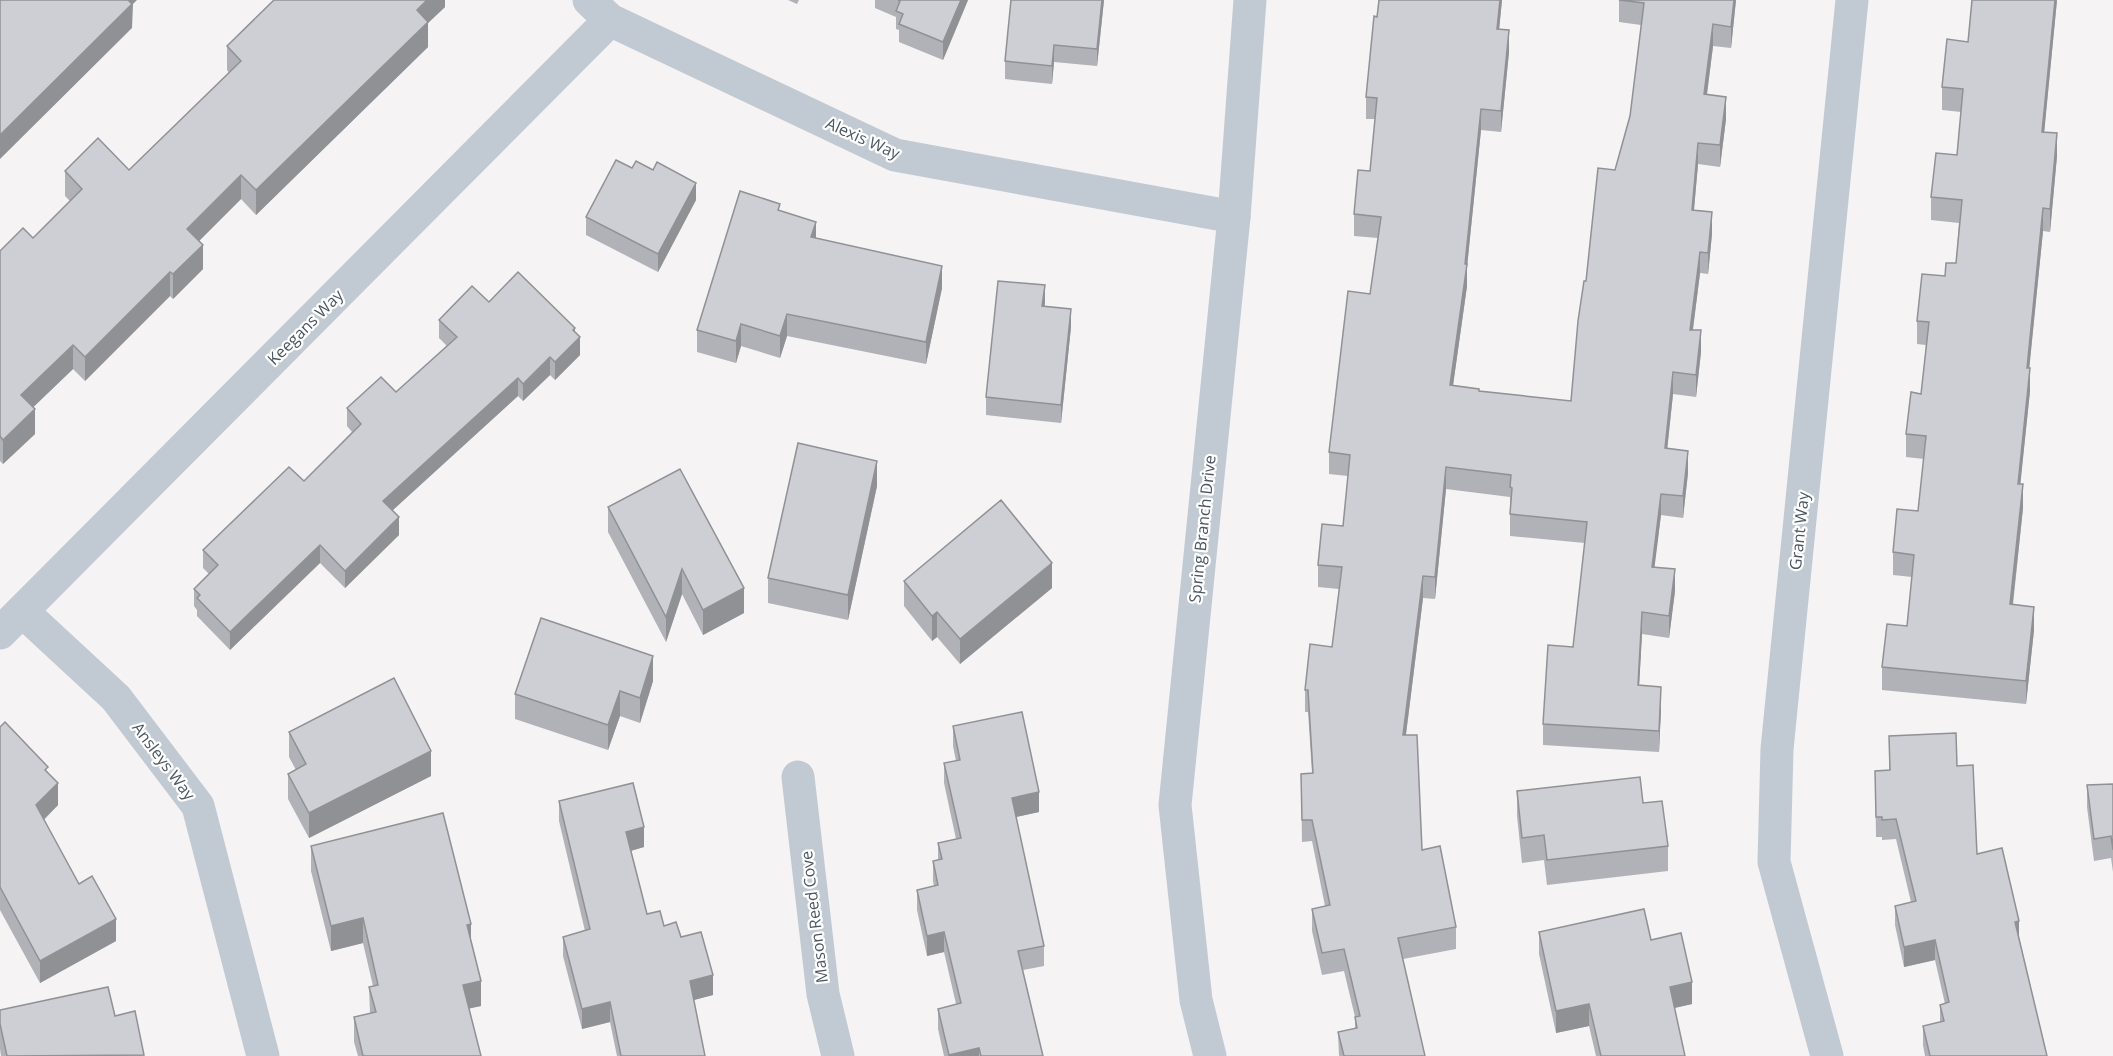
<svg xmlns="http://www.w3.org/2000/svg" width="2113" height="1056" font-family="'Open Sans',sans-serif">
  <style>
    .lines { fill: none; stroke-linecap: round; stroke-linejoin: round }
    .minor { stroke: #c1cad2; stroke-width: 33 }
    .tertiary { stroke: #c1cad2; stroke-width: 33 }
    .wall { fill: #b0b2b7 }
    .shaded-wall { fill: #909195 }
    .building { fill: #cdcfd5; stroke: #909195; stroke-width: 1.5 }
    .labels { text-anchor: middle; stroke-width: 4.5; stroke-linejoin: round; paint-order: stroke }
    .street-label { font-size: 16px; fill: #4a5661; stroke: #fff }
  </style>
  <rect width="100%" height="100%" fill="#f5f3f3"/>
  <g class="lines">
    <g class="minor">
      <polyline points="589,0 610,20 895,155 1234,217"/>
      <polyline points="22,611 116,698 198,806 263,1056"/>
      <polyline points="0,633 610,20"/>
      <polyline points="798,777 823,994 838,1056"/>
      <polyline points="1827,1056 1774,862 1777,749 1852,0"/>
    </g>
    <polyline class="tertiary" points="1210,1056 1196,1000 1175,805 1234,217 1250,0"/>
  </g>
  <g class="wall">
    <polygon points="445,0 445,7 428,23 428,47 256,215 241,199 199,241 203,269 173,299 170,296 85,381 73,369 33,407 35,434 3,464 0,461 0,251 33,238 70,201 65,196 65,171 129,170 229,73 227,70 227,46"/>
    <polygon points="788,0 799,0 797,4"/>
    <polygon points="875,0 968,0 943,60 899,42 899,30 896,29 896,17 875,8"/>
    <polygon points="1104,0 1097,66 1054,62 1052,84 1005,79 1005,61"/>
    <polygon points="1379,0 1502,0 1499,29 1509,52 1501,132 1481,130 1467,267 1467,286 1453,385 1479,391 1571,401 1586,281 1615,170 1630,116 1641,25 1619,22 1619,0 1736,0 1731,48 1713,46 1707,95 1726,119 1720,167 1698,164 1694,210 1712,234 1708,274 1700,273 1693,330 1701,352 1696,397 1673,394 1667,449 1688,473 1683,518 1661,515 1654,567 1675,591 1669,638 1642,634 1639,685 1661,708 1659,752 1543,745 1543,724 1573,647 1585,543 1510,536 1510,497 1446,489 1435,599 1423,598 1406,735 1422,850 1456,927 1456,949 1403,959 1425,1056 1339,1056 1338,1032 1355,1029 1355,1017 1344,971 1322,975 1312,931 1312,909 1325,906 1312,841 1302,842 1301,774 1312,773 1308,712 1305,712 1305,690 1332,647 1339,589 1318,587 1318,565 1343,526 1348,476 1329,474 1329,452 1370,294 1378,238 1354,236 1354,214 1370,171 1375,119 1366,119 1366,97"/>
    <polygon points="2057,0 2044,132 2057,156 2050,232 2043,231 2029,368 2030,391 2020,484 2023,508 2013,605 2034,630 2026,704 1882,690 1882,667 1907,626 1912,577 1893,575 1893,552 1918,511 1924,459 1906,457 1906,434 1921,394 1926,345 1917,344 1917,321 1945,276 1956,263 1959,223 1931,220 1931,197 1957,155 1961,112 1942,110 1942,87 1968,42"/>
    <polygon points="632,168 696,200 658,272 586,235 586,217"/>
    <polygon points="780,211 816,238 942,288 926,364 787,336 780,358 741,346 736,363 697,352 697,330"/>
    <polygon points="489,302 575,332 580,355 555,380 550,375 523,401 518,396 393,510 399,535 345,588 320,563 230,650 197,616 197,610 194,606 194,589 209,574 203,568 203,550 304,481 352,432 347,426 347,408 396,392 447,346 439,338 439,320"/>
    <polygon points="1045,303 1044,307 1071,327 1061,423 986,415 986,397"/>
    <polygon points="877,486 848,620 768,603 768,578"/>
    <polygon points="608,507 744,613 703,635 682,594 666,642 608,532"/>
    <polygon points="904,581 1052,588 960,664 937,637 932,641 904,606"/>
    <polygon points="653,681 640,723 620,716 608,750 515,719 515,694"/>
    <polygon points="953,726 1039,812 1016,817 1044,946 1044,966 1023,970 1043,1056 944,1056 938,1029 938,1009 956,1004 944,952 927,956 917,910 917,890 934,886 933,881 933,861 938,860 938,843 956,839 944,783 944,763 956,761 953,746"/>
    <polygon points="0,727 48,772 58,805 44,820 79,884 116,941 40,983 0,910"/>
    <polygon points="289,732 431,776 309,838 288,799 288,774 296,770 289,757"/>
    <polygon points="1889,736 1957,766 1977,854 2019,937 2047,1056 1925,1056 1923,1045 1923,1026 1940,1022 1940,1005 1945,1004 1935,960 1904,967 1895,925 1895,906 1911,902 1896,839 1882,840 1882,837 1876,837 1875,771 1889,770"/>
    <polygon points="2113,784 2113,872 2111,858 2094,861 2087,807 2087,785"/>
    <polygon points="1517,791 1643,803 1668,846 1668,871 1547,885 1544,860 1522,863 1517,816"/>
    <polygon points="559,801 644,847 631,851 647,914 681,937 713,995 694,1000 705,1056 617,1056 610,1022 582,1029 563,956 563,937 585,931 559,821"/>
    <polygon points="311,846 471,942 481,1006 469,1008 481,1056 358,1056 354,1042 354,1017 370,1014 369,987 373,986 363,943 331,951 311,871"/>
    <polygon points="1539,932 1651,940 1692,1004 1674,1008 1685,1056 1596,1056 1589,1026 1556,1033 1539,954"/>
    <polygon points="0,1010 115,1016 144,1056 1,1056 0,1049"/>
  </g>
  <g class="shaded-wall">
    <polygon points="123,0 137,0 133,4 132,28 0,159 0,135"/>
    <polygon points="427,0 445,0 445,7 428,23 428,47 256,215 256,190 417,10"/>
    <polygon points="961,0 968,0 943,60 943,42"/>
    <polygon points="1102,0 1104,0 1097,66 1097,49"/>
    <polygon points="1500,0 1502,0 1497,51 1497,29"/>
    <polygon points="1734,0 1736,0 1731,48 1731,27"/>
    <polygon points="2055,0 2057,0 2042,155 2042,132"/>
    <polygon points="1713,24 1713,46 1704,116 1704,94"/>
    <polygon points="1509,30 1509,52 1501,132 1501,111"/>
    <polygon points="1054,45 1054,62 1052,84 1052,66"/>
    <polygon points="1726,97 1726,119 1720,167 1720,145"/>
    <polygon points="1481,109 1481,130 1467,267 1467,286 1450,407 1450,385 1465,264"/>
    <polygon points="2057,133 2057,156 2050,232 2050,209"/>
    <polygon points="1698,143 1698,164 1692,232 1692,210"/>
    <polygon points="241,175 241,199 187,253 187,229"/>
    <polygon points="696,183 696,200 658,272 658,254"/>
    <polygon points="2043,208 2043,231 2027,391 2027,368"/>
    <polygon points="1712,212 1712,234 1708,274 1708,253"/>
    <polygon points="816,222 816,244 811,237"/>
    <polygon points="203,245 203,269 173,299 173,274"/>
    <polygon points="1700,252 1700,273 1690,351 1690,330"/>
    <polygon points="942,266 942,288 926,364 926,342"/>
    <polygon points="170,272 170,296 85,381 85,357"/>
    <polygon points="1045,285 1045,303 1042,324 1042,306"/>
    <polygon points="1071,309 1071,327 1061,423 1061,405"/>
    <polygon points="787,314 787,336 780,358 780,336"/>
    <polygon points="741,324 741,346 736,363 736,341"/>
    <polygon points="575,328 575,342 580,337 580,355 555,380 555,362"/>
    <polygon points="1701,330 1701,352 1696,397 1696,375"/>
    <polygon points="73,345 73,369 21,419 21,395"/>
    <polygon points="550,357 550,375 523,401 523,384"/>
    <polygon points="2030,368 2030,391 2018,507 2018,484"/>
    <polygon points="1673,372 1673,394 1665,470 1665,448"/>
    <polygon points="518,378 518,396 383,519 383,501"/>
    <polygon points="35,409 35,434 3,464 3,440"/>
    <polygon points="1688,451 1688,473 1683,518 1683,496"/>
    <polygon points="877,461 877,486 848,620 848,595"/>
    <polygon points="1446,467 1446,489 1435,599 1435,577"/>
    <polygon points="2023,484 2023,508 2010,628 2010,604"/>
    <polygon points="1661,494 1661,515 1652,588 1652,567"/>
    <polygon points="399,517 399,535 345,588 345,571"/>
    <polygon points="320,545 320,563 230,650 230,632"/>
    <polygon points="1052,563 1052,588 960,664 960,639"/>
    <polygon points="682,569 682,594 666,642 666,617"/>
    <polygon points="1675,569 1675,591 1669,638 1669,616"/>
    <polygon points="1423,576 1423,598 1403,757 1403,735"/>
    <polygon points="744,588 744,613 703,635 703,610"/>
    <polygon points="2034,607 2034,630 2026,704 2026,681"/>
    <polygon points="937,612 937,637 932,641 932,616"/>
    <polygon points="1642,612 1642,634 1638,707 1638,685"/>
    <polygon points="653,656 653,681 640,723 640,698"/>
    <polygon points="1661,687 1661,708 1659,752 1659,731"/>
    <polygon points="620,691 620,716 608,750 608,725"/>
    <polygon points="431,751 431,776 309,838 309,813"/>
    <polygon points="58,783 58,805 36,827 36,805"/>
    <polygon points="1039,792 1039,812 1012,818 1012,798"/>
    <polygon points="644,827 644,847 626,852 626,832"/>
    <polygon points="363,918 363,943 331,951 331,926"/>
    <polygon points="116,919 116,941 40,983 40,961"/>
    <polygon points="2019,921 2019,941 2015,922"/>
    <polygon points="471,924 471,949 467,925"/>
    <polygon points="944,932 944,952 927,956 927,936"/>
    <polygon points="1935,940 1935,960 1904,967 1904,947"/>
    <polygon points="713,975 713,995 690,1001 690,981"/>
    <polygon points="481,981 481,1006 463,1010 463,985"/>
    <polygon points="1692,982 1692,1004 1670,1009 1670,987"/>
    <polygon points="610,1002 610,1022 582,1029 582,1009"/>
    <polygon points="1589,1004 1589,1026 1556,1033 1556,1011"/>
    <polygon points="979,1048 979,1056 949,1056 949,1055"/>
  </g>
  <g class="building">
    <polygon points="0,0 128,0 132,4 0,135"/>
    <polygon points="274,0 427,0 417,10 428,22 256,190 241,175 187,229 203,245 173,274 170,272 85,357 73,345 21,395 35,409 3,440 0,436 0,251 23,228 33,238 82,189 65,171 98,138 129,170 241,61 227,46"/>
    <polygon points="898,0 961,0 943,42 899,24 903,14 896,11 900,1"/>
    <polygon points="1011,0 1102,0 1097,49 1054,45 1052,66 1005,61"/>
    <polygon points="1379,0 1500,0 1497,29 1509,30 1501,111 1481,109 1465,264 1467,264 1450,385 1479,389 1479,391 1571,401 1578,321 1584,281 1586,281 1598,168 1615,170 1630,116 1644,3 1619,0 1734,0 1731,27 1713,24 1704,94 1726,97 1720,145 1698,143 1692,210 1712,212 1708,253 1700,252 1690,330 1701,330 1696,375 1673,372 1665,448 1688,451 1683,496 1661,494 1652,567 1675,569 1669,616 1642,612 1638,685 1661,687 1659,731 1543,724 1548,645 1573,647 1587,522 1510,514 1512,488 1510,487 1511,475 1446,467 1435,577 1423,576 1403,735 1417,735 1422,850 1440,846 1456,927 1398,938 1425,1056 1344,1056 1338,1032 1357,1028 1355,1017 1360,1016 1344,949 1322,953 1312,909 1330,905 1312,820 1302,820 1301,774 1313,773 1308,690 1305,690 1310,644 1332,647 1342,567 1318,565 1322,524 1343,526 1350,455 1329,452 1348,291 1370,294 1381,217 1354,214 1358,170 1370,171 1377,98 1366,97 1374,16 1377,17"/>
    <polygon points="1972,0 2055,0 2042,132 2057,133 2050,209 2043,208 2027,368 2030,368 2018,484 2023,484 2010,604 2034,607 2026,681 1882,667 1887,624 1907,626 1914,555 1893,552 1897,509 1918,511 1926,436 1906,434 1911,392 1921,394 1929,322 1917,321 1922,274 1945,276 1946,263 1956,263 1962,200 1931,197 1936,153 1957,155 1963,89 1942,87 1947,39 1968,42"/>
    <polygon points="616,160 632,168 636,161 653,170 657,162 696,183 658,254 586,217"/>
    <polygon points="740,191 780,204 778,210 816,222 811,237 942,266 926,342 787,314 780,336 741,324 736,341 697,330"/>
    <polygon points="518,272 575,328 573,330 580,337 555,362 550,357 523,384 518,378 383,501 399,517 345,571 320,545 230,632 197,598 200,595 194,589 218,565 203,550 289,467 304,481 361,424 347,408 381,377 396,392 457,337 439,320 472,286 489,302"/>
    <polygon points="998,281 1045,285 1042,306 1071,309 1061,405 986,397"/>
    <polygon points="798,443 877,461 848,595 768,578"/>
    <polygon points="680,469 744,588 703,610 682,569 666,617 608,507"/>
    <polygon points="1001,500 1052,563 960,639 937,612 932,616 904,581"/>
    <polygon points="541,618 653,656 640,698 620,691 608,725 515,694"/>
    <polygon points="394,678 431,751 309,813 288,774 306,764 289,732"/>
    <polygon points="1022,712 1039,792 1012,798 1044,946 1018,951 1043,1056 981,1056 979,1048 949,1055 938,1009 961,1003 944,932 927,936 917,890 938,885 933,861 942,859 938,843 961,838 944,763 960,760 953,726"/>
    <polygon points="5,722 48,767 45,770 58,783 36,805 79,884 92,876 116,919 40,961 0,887 0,727"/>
    <polygon points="1956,733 1957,766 1973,765 1977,854 2002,848 2019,921 2015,922 2047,1056 1930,1056 1923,1026 1944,1021 1940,1005 1949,1002 1935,940 1904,947 1895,906 1916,901 1896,819 1882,820 1882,817 1876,817 1875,771 1890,770 1889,736"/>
    <polygon points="1640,777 1643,803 1662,801 1668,846 1547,860 1544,835 1522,838 1517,791"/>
    <polygon points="633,783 644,827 626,832 647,914 660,911 664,926 676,922 681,937 701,932 713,975 690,981 705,1056 621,1056 610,1002 582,1009 563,937 590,929 559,801"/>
    <polygon points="2113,784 2113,850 2111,836 2094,839 2087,785"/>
    <polygon points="443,813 471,924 467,925 481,981 463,985 481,1056 363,1056 354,1017 376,1012 369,987 378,985 363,918 331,926 311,846"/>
    <polygon points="1644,909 1651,940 1681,933 1692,982 1670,987 1685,1056 1601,1056 1589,1004 1556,1011 1539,932"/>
    <polygon points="108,987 115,1016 135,1011 144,1055 7,1056 0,1024 0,1010"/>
  </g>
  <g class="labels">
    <g class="street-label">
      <text transform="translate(863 138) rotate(24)" y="6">Alexis Way</text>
      <text transform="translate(305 327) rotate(-45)" y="6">Keegans Way</text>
      <text transform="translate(1202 529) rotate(-84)" y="6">Spring Branch Drive</text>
      <text transform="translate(1799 531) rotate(-84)" y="6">Grant Way</text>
      <text transform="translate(164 761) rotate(53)" y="6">Ansleys Way</text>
      <text transform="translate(814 917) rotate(-97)" y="6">Mason Reed Cove</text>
    </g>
  </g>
</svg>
